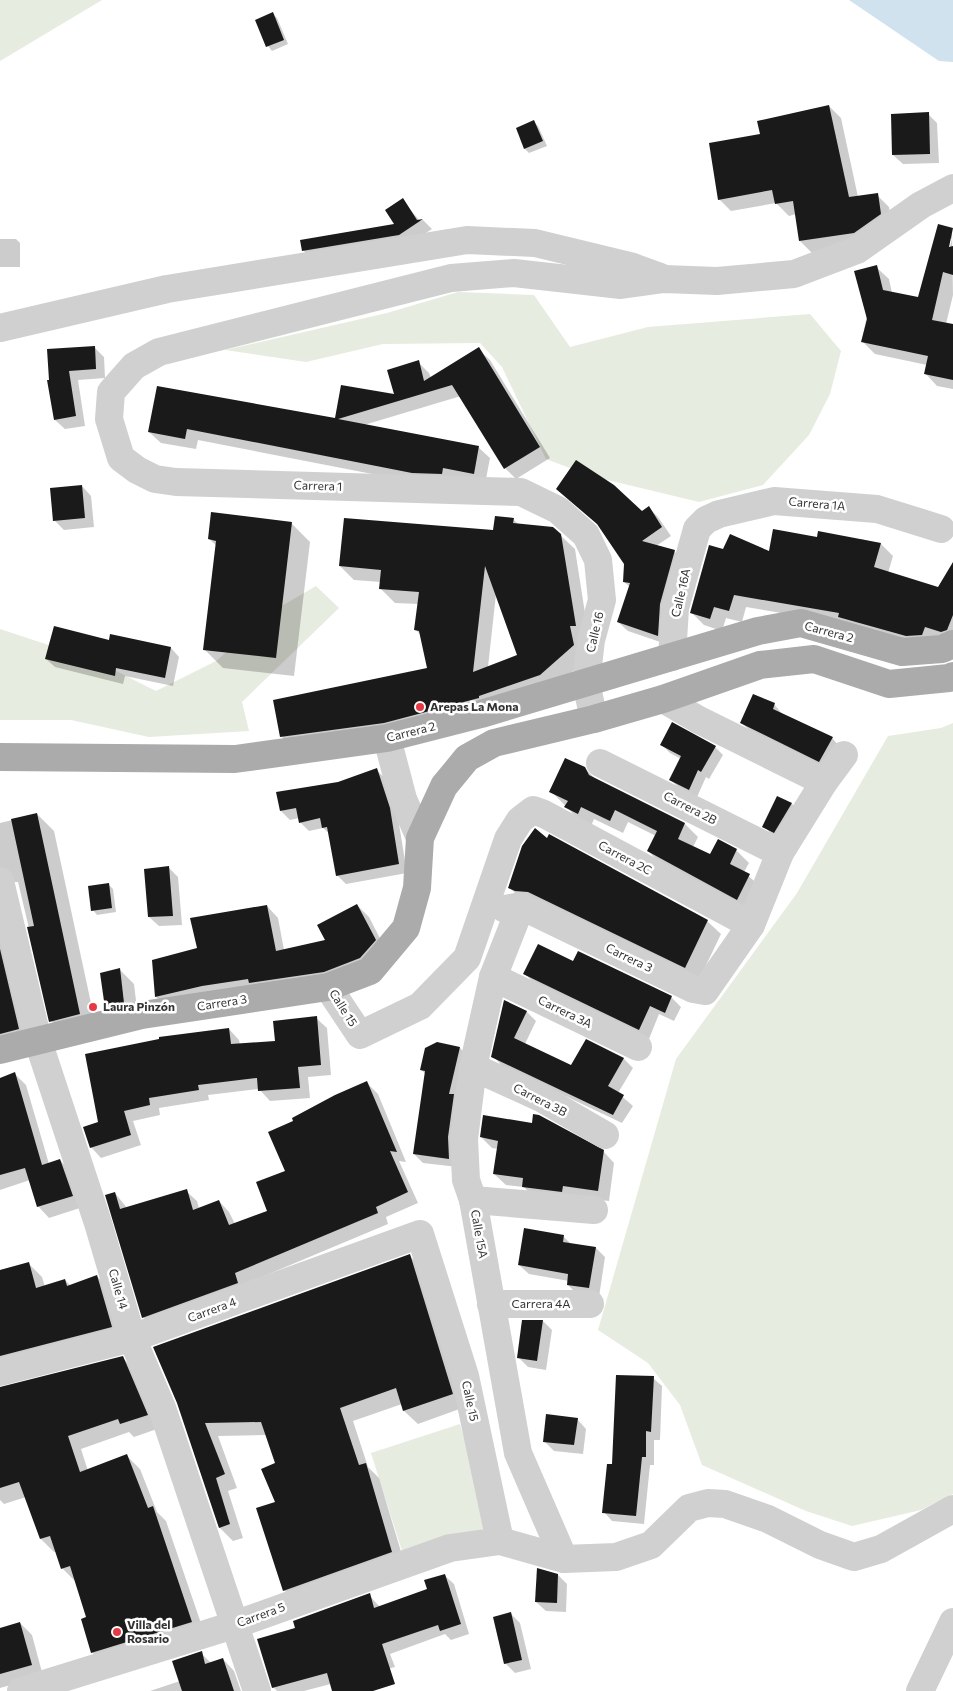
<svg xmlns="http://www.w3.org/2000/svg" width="953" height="1691" font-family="Commissioner,sans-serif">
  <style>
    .green { fill: #e6ecdf }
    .water { fill: #cfe2ee }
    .shadow { fill: #0003; fill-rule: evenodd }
    .building { fill: #1a1a1a; fill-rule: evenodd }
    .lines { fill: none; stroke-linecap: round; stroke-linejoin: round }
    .minor { stroke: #d0d0d0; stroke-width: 28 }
    .major { stroke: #ababab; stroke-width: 28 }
    .poi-dot { fill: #e63946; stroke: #fff; stroke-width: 2 }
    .labels { text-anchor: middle; stroke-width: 5; stroke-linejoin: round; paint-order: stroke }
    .street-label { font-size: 12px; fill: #333; stroke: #fff }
    .poi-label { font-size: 12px; font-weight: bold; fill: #333; stroke: #fff; text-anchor: start }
  </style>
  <rect width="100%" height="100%" fill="#fff"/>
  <g class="green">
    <polygon points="0,0 102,0 0,61"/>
    <polygon points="458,292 534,295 570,347 648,327 810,314 841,351 830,394 809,435 763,485 699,502 591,476 546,459 502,367 480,343 383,344 306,362 225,350 387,313"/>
    <polygon points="316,586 339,608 242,702 249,731 149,737 71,720 0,720 0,629 94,660 156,691 216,661 280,607"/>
    <polygon points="953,723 953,1494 921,1510 852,1526 806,1511 702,1465 680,1405 648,1363 598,1330 676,1059 797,893 888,736 941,728"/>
    <polygon points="460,1424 490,1527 403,1554 371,1453"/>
  </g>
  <polygon class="water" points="849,0 953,0 953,62 939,61"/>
  <g class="shadow">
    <polygon points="273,14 277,18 288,44 272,51 268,46"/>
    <polygon points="829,106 841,118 858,197 877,195 889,207 892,227 812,253 800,241 796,214 789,216 776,203 731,211 719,199"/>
    <polygon points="928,114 937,123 939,163 903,164 893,155"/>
    <polygon points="534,122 538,126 547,146 529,153 525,149 517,129"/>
    <polygon points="402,200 420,221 423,220 432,229 409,244 313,260 303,250 396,225"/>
    <path d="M952,229l1,66 -7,29 7,2v63l-16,-3 -12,-13 2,-8 -52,-11 -13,-13 14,-74 13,12 3,14 27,6zM950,238l2,1 -4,16v-11z"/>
    <polygon points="0,239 16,239 20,243 20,267 0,267"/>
    <polygon points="94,347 104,357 105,378 78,380 85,426 65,429 55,420 49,381"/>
    <polygon points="478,349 490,360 550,458 516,479 505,468 461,396 364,425 478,447 490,458 485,484 424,484 198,440 196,449 161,443 149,432 158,387 336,419 396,395 418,362 429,373 431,378"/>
    <polygon points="82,486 91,496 94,527 64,530 55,521"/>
    <polygon points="649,508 658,517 671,536 656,546 674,551 683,561 666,644 628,631 618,622 630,587 624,582 625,563 642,513"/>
    <path d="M513,519l6,6 41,10 15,14 14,90 -2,20 -33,29 -259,62 -14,-14 147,-67 -6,-33 -6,-6 3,-26 -24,-1 -14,-14v-7l-27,-2 -14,-14 154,-35zM496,594l23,62 -31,11z"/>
    <polygon points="291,523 310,542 294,676 223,668 204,649 217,546 209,539"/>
    <polygon points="818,539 861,542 861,539 881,544 893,556 888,573 938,589 953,564 953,644 934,647 847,624 746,607 742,622 726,618 722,631 704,625 692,613 724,551 770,552"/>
    <polygon points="111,635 171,648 179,657 173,686 125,676 123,684 55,667 46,659 110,642"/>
    <polygon points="774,704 783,715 832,738 841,748 829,771 751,732 742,723"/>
    <polygon points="662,745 715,747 723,755 709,779 706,777 697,797 679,788 671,780 681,759 670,753"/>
    <polygon points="585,768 596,780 685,824 698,837 693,847 710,856 736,850 749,863 744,872 762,888 750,912 661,864 648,851 656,836 628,822 623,833 594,819 591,826 579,820 551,791"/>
    <polygon points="376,770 385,778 398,818 407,873 346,884 337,875 330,834 323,828 309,831 300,822 299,818 290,820 281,811 338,783"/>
    <polygon points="778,798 792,804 801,814 784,841 773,836 764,826"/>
    <polygon points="37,814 54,831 97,1031 68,1038 51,1021 18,882 14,882 35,1046 6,1056 0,1064 0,823"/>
    <polygon points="547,840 707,921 721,934 699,980 523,901 509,887"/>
    <polygon points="169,868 178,877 182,925 159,926 149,917"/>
    <polygon points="108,884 113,889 116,912 97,915 93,910"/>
    <polygon points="357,905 369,917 387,952 372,969 168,1008 156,997 198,949 267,906 278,918 284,950 327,941"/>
    <polygon points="574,963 671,997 681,1007 674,1021 659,1014 649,1039 534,983 525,974"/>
    <polygon points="120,970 134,984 138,1017 120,1022 106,1007"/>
    <polygon points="505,1001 527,1012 536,1021 525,1044 571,1067 586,1041 624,1059 633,1068 618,1093 633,1106 622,1123 502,1066 493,1056"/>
    <polygon points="316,1018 327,1028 331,1075 308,1077 310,1098 270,1101 259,1089 208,1095 209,1100 159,1108 160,1115 133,1121 141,1145 101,1158 91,1147 100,1123 229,1029 239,1040 240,1045 276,1042"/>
    <polygon points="460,1048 469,1058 458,1167 423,1163 414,1154 426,1074 421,1070"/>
    <polygon points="14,1073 26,1085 49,1164 60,1160 71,1172 83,1207 49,1218 38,1206 30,1180 0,1190 0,1080"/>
    <polygon points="367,1083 378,1094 406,1162 399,1161 418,1203 386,1217 388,1224 245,1284 154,1328 143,1317 115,1193 127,1208 186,1191 197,1201 199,1208 219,1201 229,1212 235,1224 268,1211 286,1172 295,1122"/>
    <polygon points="533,1124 603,1151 614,1163 609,1201 573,1197 534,1198 524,1187 506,1185 494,1174 498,1149 492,1148 481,1137"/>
    <polygon points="564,1237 571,1244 596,1248 605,1257 599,1297 577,1294 568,1285 569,1281 529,1274 519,1265"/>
    <polygon points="410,1256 423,1269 465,1407 418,1424 404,1411 402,1404 353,1421 368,1467 379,1478 405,1565 298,1604 284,1590 276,1503 276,1464 266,1435 218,1436 237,1488 228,1491 243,1538 233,1541 220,1528 178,1402"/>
    <polygon points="28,1263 42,1277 45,1287 65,1280 71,1286 97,1276 110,1290 125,1340 0,1378 0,1270"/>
    <polygon points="543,1321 552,1330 546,1370 528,1367 518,1357"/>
    <polygon points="123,1358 136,1371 160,1428 134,1437 129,1432 81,1449 88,1471 127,1456 140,1469 157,1512 166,1521 205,1635 106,1666 92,1652 88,1618 76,1582 62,1568 57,1551 54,1552 41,1539 26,1497 4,1504 0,1500 0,1388"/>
    <polygon points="653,1378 662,1386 660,1440 654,1440 654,1465 650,1465 644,1524 612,1521 604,1512 613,1466"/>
    <polygon points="577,1419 586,1429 583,1454 554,1451 544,1441"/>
    <polygon points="444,1575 454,1584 469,1634 451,1640 445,1634 390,1654 395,1667 304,1691 277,1691 273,1687 297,1629 369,1595 380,1607 429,1590"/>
    <polygon points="558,1575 567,1584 566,1612 546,1611 536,1602"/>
    <polygon points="511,1614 520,1623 531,1669 515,1673 506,1664 495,1618"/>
    <polygon points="20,1623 32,1635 43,1676 0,1688 0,1629"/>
    <polygon points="201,1653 211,1663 223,1659 234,1671 241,1691 150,1691 180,1681"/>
  </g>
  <g class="building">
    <polygon points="273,12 284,40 266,47 255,20"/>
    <polygon points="829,105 849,197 878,193 881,214 854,233 799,241 793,201 775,204 772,190 718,200 709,143 760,134 757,121"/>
    <polygon points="929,112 930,154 892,155 891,114"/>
    <polygon points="534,120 543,141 524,149 516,128"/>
    <polygon points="403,198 417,220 423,219 399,235 302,251 300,240 394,224 385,210"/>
    <polygon points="938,224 953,228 949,247 953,246 953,275 943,272 932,320 953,324 953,380 924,374 928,356 861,342 867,319 854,271 877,265 883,290 918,297"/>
    <polygon points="95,346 96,369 69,371 76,416 54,420 47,380 49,380 47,349"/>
    <polygon points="479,347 540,447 504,469 452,385 338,419 479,446 474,474 443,468 442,474 412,473 187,429 185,439 148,432 157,386 335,418 341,385 394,394 387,370 419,360 424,381"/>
    <polygon points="576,460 614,485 642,511 649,506 662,527 642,541 675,550 660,604 658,636 617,622 630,583 623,582 624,564 597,524 556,489"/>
    <polygon points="82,485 85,518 53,521 50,488"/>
    <polygon points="211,512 292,522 276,658 203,650 216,541 208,539"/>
    <path d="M495,516l19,2 -1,5 40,4 8,7 15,92h-6l4,19 -34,30 -61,21v2l-95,25 -104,14 -7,-37 154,-32 -8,-37 -5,-1 5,-38 -40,-3 2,-19 -42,-4 5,-48 149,12zM485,566l32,89 -44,17z"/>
    <polygon points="773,529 817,537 818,531 881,543 874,567 938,587 953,562 953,615 947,630 941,632 925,627 922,635 906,636 838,617 839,613 734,595 729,611 714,607 710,619 690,613 709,545 723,549 730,534 769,551"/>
    <polygon points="54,626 109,640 110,634 171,647 165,678 116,668 115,676 45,659"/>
    <polygon points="753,694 775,703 773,709 833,737 819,762 740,723"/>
    <polygon points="672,722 716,746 701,772 698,770 689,790 669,780 681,756 660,745"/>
    <polygon points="565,758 585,767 589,775 685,823 678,839 710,854 718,839 737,849 730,864 750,874 737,900 647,851 657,831 615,810 610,821 581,807 578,814 564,807 568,801 549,792"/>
    <polygon points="377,768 390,808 399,864 336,876 327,827 322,828 320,818 299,823 296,808 280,811 276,792 338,782"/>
    <polygon points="777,796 792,803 774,833 762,827"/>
    <polygon points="37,813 80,1014 49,1022 27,927 34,926 11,819"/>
    <polygon points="535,828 547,838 549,834 708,920 685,968 528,892 515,891 508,888 522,846"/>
    <polygon points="169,866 173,916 148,917 144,869"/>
    <polygon points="109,883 112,908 91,911 88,886"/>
    <polygon points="357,904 376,940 360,958 324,972 249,983 248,979 202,986 155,997 152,960 197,948 190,918 267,905 276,951 325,940 317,925"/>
    <polygon points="538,944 573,961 578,951 672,996 665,1013 650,1006 639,1030 523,974"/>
    <polygon points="0,949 19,1029 0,1034"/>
    <polygon points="120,968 124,1003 105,1008 100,973"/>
    <polygon points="504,1000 527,1011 514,1038 571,1065 586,1039 624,1058 608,1086 624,1095 613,1115 491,1057"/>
    <polygon points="317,1016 321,1065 298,1067 300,1088 258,1091 257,1078 198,1085 199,1090 149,1098 150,1105 124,1111 131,1135 90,1148 83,1127 98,1122 85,1054 159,1039 159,1037 229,1028 231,1044 275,1041 273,1021"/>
    <polygon points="437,1042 460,1047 449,1094 454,1094 448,1137 449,1159 413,1154 425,1071 420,1070 425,1048"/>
    <polygon points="15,1072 42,1165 60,1159 73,1196 37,1207 25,1168 0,1175 0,1078"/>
    <polygon points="367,1081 397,1152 390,1151 408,1192 376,1207 378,1213 235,1273 238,1283 142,1318 105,1195 115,1192 120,1209 187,1189 193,1210 219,1200 229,1225 267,1211 256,1182 285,1171 268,1132 293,1121 292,1118 335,1095"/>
    <polygon points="533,1114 539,1115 604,1150 598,1191 563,1186 562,1192 522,1187 523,1178 493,1174 498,1141 480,1137 483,1115 532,1123"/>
    <polygon points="524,1228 564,1235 563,1242 596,1247 589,1288 567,1285 568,1274 518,1265"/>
    <polygon points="410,1254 453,1394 403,1411 396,1388 340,1408 359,1465 366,1463 392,1552 283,1591 256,1508 275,1502 261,1469 275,1463 261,1422 205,1423 225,1474 216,1478 230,1524 219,1528 177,1403 153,1347"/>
    <polygon points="29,1262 36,1288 65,1279 67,1286 97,1275 112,1327 0,1356 0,1270"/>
    <polygon points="522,1320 543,1320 537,1361 517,1358"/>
    <polygon points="123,1356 148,1415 120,1424 118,1419 68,1436 80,1472 127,1454 148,1508 153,1506 192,1622 91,1653 81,1619 86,1617 70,1566 61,1569 50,1536 40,1539 19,1482 0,1488 0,1387"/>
    <polygon points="616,1375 654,1376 651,1432 646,1431 646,1457 642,1457 636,1516 602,1513 607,1464 612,1464"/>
    <polygon points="546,1414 578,1418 574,1445 543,1442"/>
    <polygon points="537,1568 558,1574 557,1603 535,1602"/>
    <polygon points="445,1574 461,1624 440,1631 438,1625 382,1644 395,1684 373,1691 332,1691 327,1673 272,1688 257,1639 295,1628 293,1621 370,1593 374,1608 427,1589 424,1580"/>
    <polygon points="511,1612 522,1660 504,1664 493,1617"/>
    <polygon points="20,1622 32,1665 0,1674 0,1628"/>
    <polygon points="202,1651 205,1664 223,1658 234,1691 182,1691 172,1661"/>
  </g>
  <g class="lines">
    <g class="minor">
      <polyline points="0,328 167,289 467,240 535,243 630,266 660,277"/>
      <polyline points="672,657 675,608 697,529 706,520 719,514 774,501 877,509 941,529"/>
      <polyline points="663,699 699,720 824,782"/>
      <polyline points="594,719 586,683 591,640 602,600 598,560 586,535 558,510 521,492 176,482 155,479 137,470 121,458 109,419 111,392 134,366 159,352 451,278 514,273 621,285 664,279 717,281 794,274 857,250 921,205 953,188"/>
      <polyline points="387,738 403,799 420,838"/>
      <polyline points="600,763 780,853"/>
      <polyline points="0,881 38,1041 98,1223 132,1338 162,1408 257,1691"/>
      <polyline points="521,906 493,977 473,1067 464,1139 466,1180 473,1200 518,1453 564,1559"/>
      <polyline points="505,909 521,906 693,989 705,991 751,925 780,853 824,782 844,755"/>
      <polyline points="493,977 638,1047"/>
      <polyline points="328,987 360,1035 420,1006 467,958 508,839 520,820 533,810 544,814 751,925"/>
      <polyline points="473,1067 541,1098 605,1135"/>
      <polyline points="473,1200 594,1210"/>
      <polyline points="491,1304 590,1304"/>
      <polyline points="0,1372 132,1338 420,1234 465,1376 500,1541"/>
      <polyline points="21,1691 234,1625 450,1548 500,1541 564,1559 616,1557 651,1545 689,1508 708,1503 725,1504 768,1519 820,1545 854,1557 881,1549 953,1509"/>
      <polyline points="920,1691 953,1622"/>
    </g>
    <g class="major">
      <polyline points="0,757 235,759 387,738 481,714 758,631 801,623 902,652 942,649 953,644"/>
      <polyline points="0,1050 142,1015 328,987 370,971 406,928 417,888 420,838 444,786 467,758 494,743 594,719 663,699 760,665 814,659 889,684 949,678 953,676"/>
    </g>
  </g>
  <g class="poi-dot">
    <circle cx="420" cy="707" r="5"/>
    <circle cx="93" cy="1007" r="5"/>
    <circle cx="117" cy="1632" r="5"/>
  </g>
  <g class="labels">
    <g class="street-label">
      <text transform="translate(318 486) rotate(2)" y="4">Carrera 1</text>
      <text transform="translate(817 504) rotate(5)" y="4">Carrera 1A</text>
      <text transform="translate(681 593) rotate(-77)" y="4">Calle 16A</text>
      <text transform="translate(595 632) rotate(-77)" y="4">Calle 16</text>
      <text transform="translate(829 632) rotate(15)" y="4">Carrera 2</text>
      <text transform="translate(411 732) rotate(-14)" y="4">Carrera 2</text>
      <text transform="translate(690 808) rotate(27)" y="4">Carrera 2B</text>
      <text transform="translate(625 858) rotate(28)" y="4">Carrera 2C</text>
      <text transform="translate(629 958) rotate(26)" y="4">Carrera 3</text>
      <text transform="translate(222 1003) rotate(-9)" y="4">Carrera 3</text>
      <text transform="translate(343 1008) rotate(58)" y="4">Calle 15</text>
      <text transform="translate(565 1012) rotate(26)" y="4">Carrera 3A</text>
      <text transform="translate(540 1100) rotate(27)" y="4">Carrera 3B</text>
      <text transform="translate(479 1234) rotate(80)" y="4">Calle 15A</text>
      <text transform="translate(118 1289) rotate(74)" y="4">Calle 14</text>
      <text x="541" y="1308">Carrera 4A</text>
      <text transform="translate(212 1310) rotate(-20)" y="4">Carrera 4</text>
      <text transform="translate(470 1401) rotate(78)" y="4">Calle 15</text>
      <text transform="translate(261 1615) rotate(-20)" y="4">Carrera 5</text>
    </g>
    <g class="poi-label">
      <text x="430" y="711">Arepas La Mona</text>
      <text x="103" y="1011">Laura Pinzón</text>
      <text x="127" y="1629">Villa del<tspan x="127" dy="14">Rosario</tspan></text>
    </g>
  </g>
</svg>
